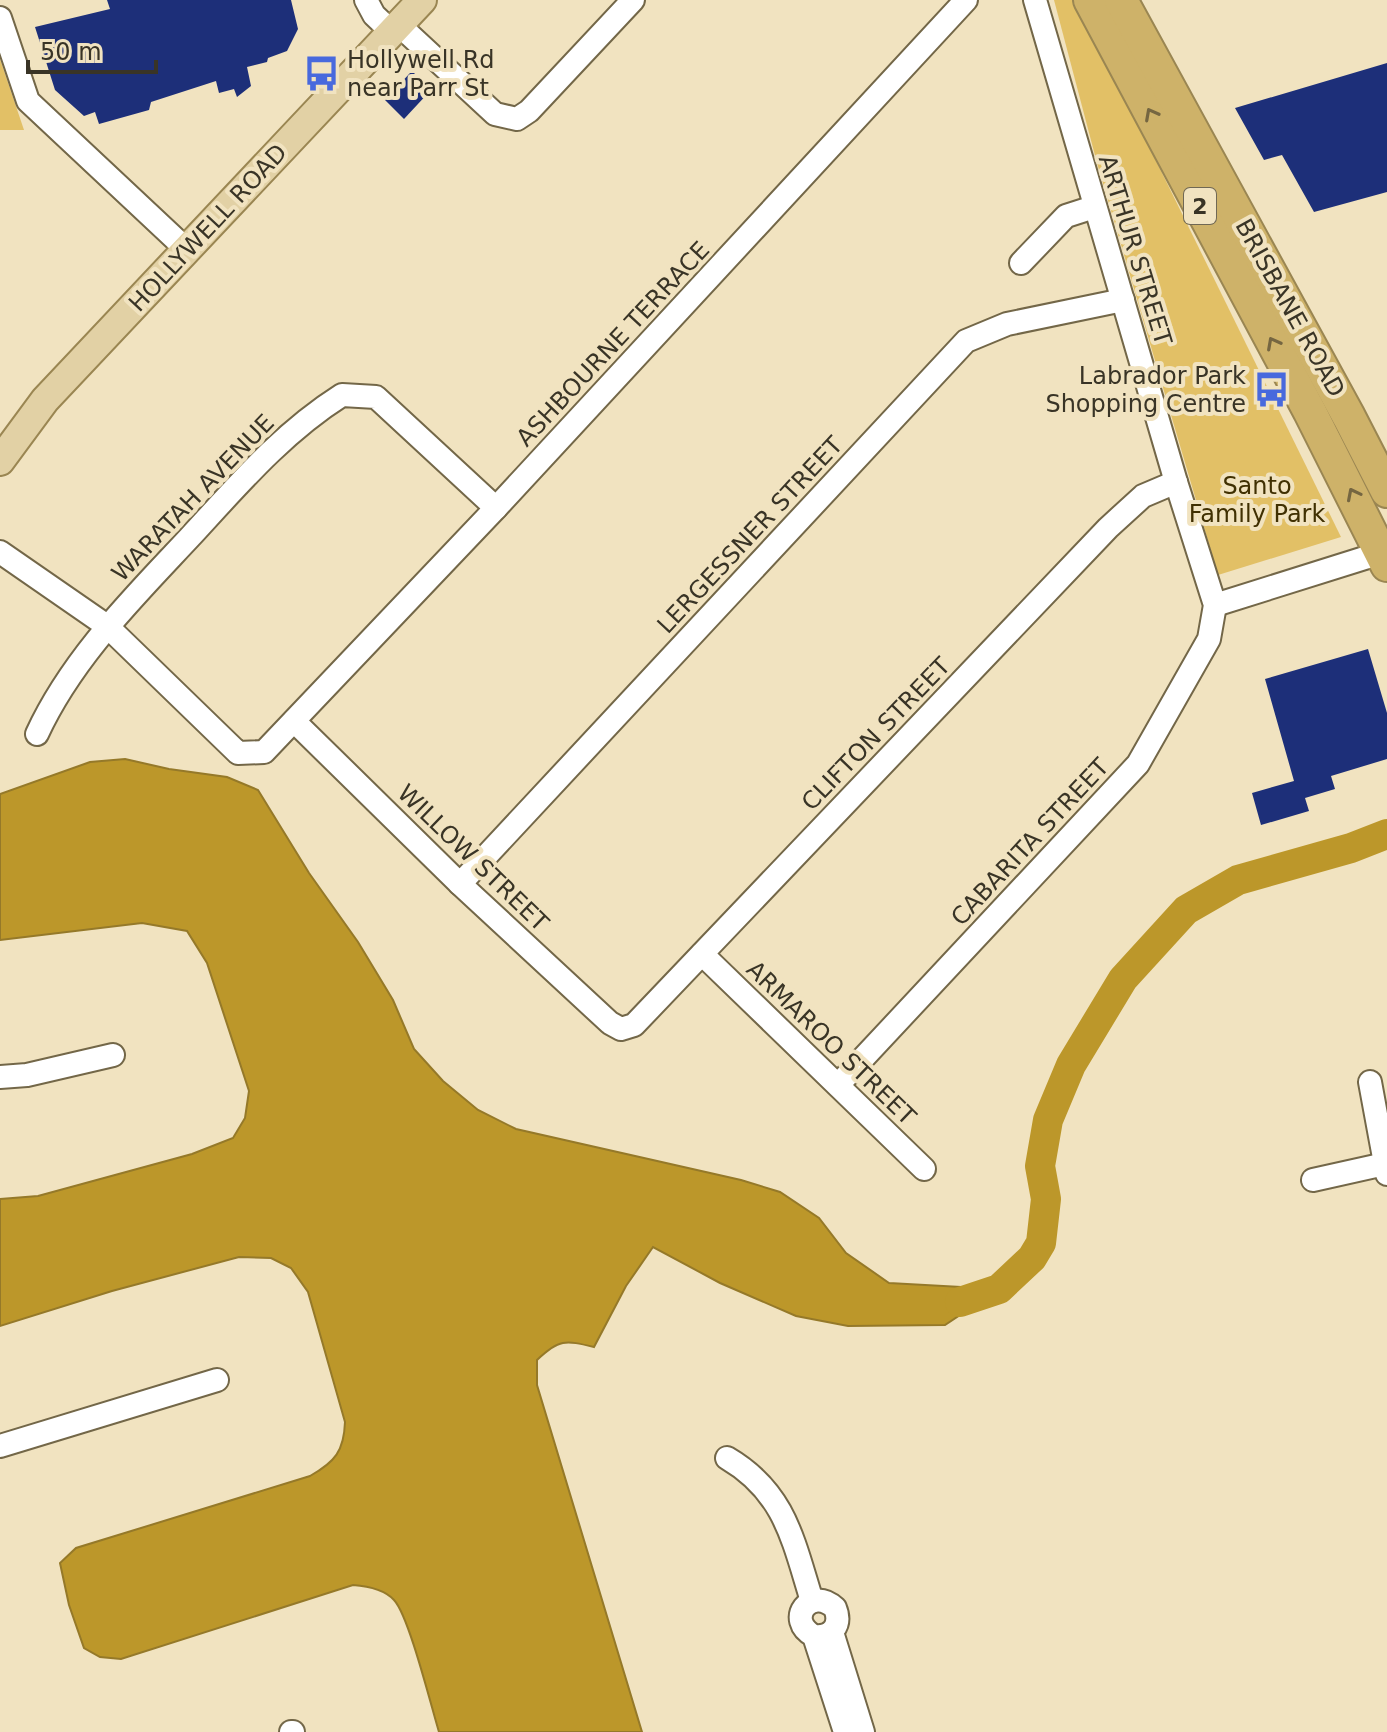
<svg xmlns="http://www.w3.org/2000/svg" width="1387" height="1732" font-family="'DejaVu Sans',sans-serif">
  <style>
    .green { fill: #e2c066 }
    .water { fill: #bc972a; stroke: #957929; stroke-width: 2 }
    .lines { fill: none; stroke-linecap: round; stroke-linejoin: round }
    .river { stroke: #bc972a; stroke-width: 30 }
    .building { fill: #1d2f79 }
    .minor-casing { stroke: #736748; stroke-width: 26 }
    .major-casing { stroke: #9a8652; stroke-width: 32 }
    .highway-casing { stroke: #9a8652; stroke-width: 36 }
    .minor { stroke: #fff; stroke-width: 22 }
    .major { stroke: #e2d1a5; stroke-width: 28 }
    .highway { stroke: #ceb269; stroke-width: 32 }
    .oneway { stroke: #756641 }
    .labels { text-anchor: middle; stroke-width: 8; stroke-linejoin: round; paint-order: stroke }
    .shield { fill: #f1e3c0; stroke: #706854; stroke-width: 2 }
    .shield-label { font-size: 22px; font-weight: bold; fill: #393426 }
    .poi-label { font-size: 24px; fill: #393426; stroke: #f1e3c0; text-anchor: start }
    .street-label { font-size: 24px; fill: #393426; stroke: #f1e3c0 }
    .park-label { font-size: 24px; fill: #403002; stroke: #f1e3c0 }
  </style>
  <rect width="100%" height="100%" fill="#f1e3c0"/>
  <g class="green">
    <polygon points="1054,0 1077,0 1341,537 1218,575 1097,163"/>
    <polygon points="0,59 24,130 0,130"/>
  </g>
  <path class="water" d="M125,759l44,10 58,8 31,13 51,83 49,69 35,58 21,49 29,32 35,29 38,19 225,51 39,12 39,26 27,35 43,30 110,6 -54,36 -97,1 -52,-10 -76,-33 -67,-36 -27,39 -32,61c-29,-7 -35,-8 -57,13v25l105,347h-203c-8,-26 -30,-116 -45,-132 -10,-11 -27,-14 -41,-15l-232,74 -21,-2 -16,-9 -15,-43 -9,-42 16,-15 234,-72c25,-14 34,-25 35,-54l-37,-130 -17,-24 -20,-10 -32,-1 -127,34 -112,35v-127l38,-3 154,-42 41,-16 12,-20 4,-27 -42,-128 -20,-32 -45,-8 -142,17v-146l90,-32z"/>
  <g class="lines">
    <polyline class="river" points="960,1302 999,1289 1032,1258 1041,1243 1046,1199 1040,1166 1048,1120 1071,1065 1123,979 1186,910 1238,880 1351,848 1387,834"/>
  </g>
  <g class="building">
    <polygon points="107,0 291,0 298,29 287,51 268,58 267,62 247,67 251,86 237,97 234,89 219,93 216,81 151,102 149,110 99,124 95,112 84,116 55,90 35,27 110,9"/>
    <polygon points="1387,63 1387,192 1314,212 1282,155 1264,160 1235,108"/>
    <polygon points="410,73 414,73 431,90 404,119 385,100"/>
    <polygon points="1368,649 1387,713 1387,759 1331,776 1335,789 1305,798 1309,811 1261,825 1252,793 1294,781 1265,679"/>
  </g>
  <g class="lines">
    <defs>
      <g id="minor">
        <polyline points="366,0 374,15 392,32"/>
        <polyline points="0,18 28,101 187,250"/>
        <polyline points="399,25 495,114 517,119 529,111 633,0"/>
        <polyline points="1021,263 1066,216 1094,207"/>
        <polyline points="0,552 107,626 238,753 264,752 496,508 966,0"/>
        <polyline points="1215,605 1387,551"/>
        <polyline points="294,721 460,884 610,1023 621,1029 634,1025 1108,528 1143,496 1176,482"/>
        <path d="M37,734c35,-76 97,-137 153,-197 48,-52 92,-104 152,-142l34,2 120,111"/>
        <polyline points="460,884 966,341 1007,324 1123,300"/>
        <polyline points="702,954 924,1169"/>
        <polyline points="0,1077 27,1075 113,1055"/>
        <polyline points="1370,1082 1387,1174"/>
        <polyline points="838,1085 1138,764 1209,639 1215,605 1176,482 1035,0"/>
        <polyline points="1313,1180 1385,1164"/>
        <polyline points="0,1446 217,1380"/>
        <path d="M727,1458c58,34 66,82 85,143"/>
        <polyline points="832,1632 863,1732"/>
        <path d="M814,1636c18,2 28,-11 21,-28 -24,-23 -51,12 -21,28l31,96"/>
        <polyline points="291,1732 293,1732"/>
      </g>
      <polyline id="major" points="0,461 45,400 422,0"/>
      <g id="highway">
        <polyline points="1090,0 1310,412 1387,565"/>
        <polyline points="1121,0 1349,417 1387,491"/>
      </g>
    </defs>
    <use href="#minor" class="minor-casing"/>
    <use href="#major" class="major-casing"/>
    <use href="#highway" class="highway-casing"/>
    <use href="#minor" class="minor"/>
    <use href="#major" class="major"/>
    <use href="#highway" class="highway"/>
  </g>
  <defs><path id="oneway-chevron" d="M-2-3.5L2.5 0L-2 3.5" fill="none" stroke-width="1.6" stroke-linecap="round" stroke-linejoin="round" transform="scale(2)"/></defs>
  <g class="oneway">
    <use href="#oneway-chevron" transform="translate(1151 114) rotate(-118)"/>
    <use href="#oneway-chevron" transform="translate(1273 343) rotate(-118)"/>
    <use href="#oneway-chevron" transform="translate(1353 494) rotate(-117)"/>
  </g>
  <defs>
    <symbol id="bus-bare" viewBox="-9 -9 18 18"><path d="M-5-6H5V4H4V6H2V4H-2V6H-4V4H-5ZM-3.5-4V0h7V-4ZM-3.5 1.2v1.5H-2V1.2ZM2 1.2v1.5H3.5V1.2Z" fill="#4869dd" stroke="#f1e3c0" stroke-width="2.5" paint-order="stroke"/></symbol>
  </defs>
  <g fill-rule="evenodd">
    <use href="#bus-bare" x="296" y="48" width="51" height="51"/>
    <use href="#bus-bare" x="1246" y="364" width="51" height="51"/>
  </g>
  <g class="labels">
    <rect class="shield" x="1184" y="188" width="32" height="36" rx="6"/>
    <g class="shield-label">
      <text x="1200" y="214">2</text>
    </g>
    <g class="poi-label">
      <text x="347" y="68">Hollywell Rd<tspan x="347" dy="28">near Parr St</tspan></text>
      <text x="1246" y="384" text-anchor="end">Labrador Park<tspan x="1246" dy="28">Shopping Centre</tspan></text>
    </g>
    <g class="street-label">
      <text transform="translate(208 228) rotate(-47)" y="8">HOLLYWELL ROAD</text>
      <text transform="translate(1135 250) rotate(73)" y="8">ARTHUR STREET</text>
      <text transform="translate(1290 308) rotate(61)" y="8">BRISBANE ROAD</text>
      <text transform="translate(613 344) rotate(-47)" y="8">ASHBOURNE TERRACE</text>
      <text transform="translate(193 498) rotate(-46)" y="8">WARATAH AVENUE</text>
      <text transform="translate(750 535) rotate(-47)" y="8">LERGESSNER STREET</text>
      <text transform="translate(876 734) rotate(-46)" y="8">CLIFTON STREET</text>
      <text transform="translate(1030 842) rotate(-47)" y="8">CABARITA STREET</text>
      <text transform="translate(473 858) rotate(44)" y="8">WILLOW STREET</text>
      <text transform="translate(831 1043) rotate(44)" y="8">ARMAROO STREET</text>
    </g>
    <g class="park-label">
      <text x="1257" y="494">Santo<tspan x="1257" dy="28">Family Park</tspan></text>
    </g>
  </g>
  <path d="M28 60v12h128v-12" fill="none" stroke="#393426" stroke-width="4"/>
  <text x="40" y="60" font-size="24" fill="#393426" stroke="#f1e3c0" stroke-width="6" paint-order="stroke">50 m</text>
</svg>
